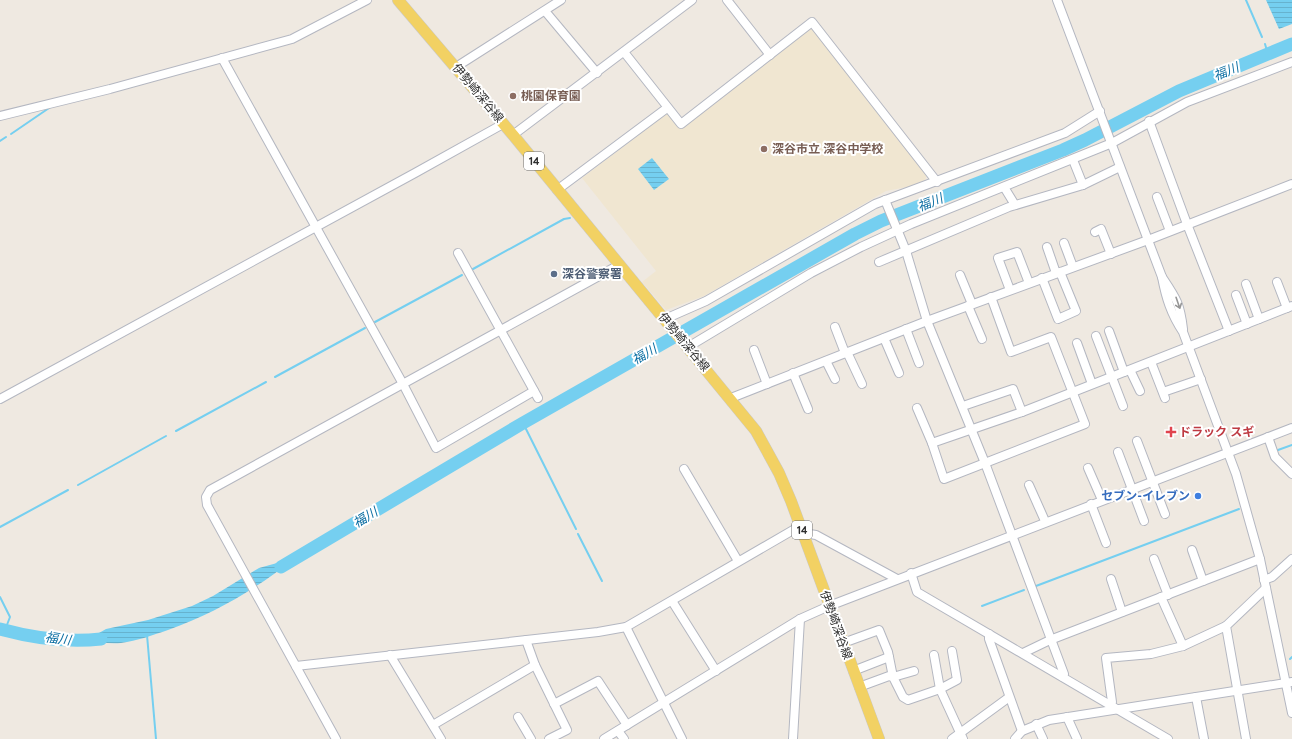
<svg xmlns="http://www.w3.org/2000/svg" width="1292" height="739" font-family="Quicksand,'Noto Sans JP',sans-serif">
  <style>
    .education { fill: #f0e6d1 }
    .water { fill: url(#water-rules) }
    .lines { fill: none; stroke-linecap: round; stroke-linejoin: round }
    .stream { stroke: #75cff0; stroke-width: 2 }
    .river { stroke: #75cff0; stroke-width: 13 }
    .minor-casing { stroke: #b4b7c1; stroke-width: 10 }
    .major-casing { stroke: #c9c9c9; stroke-width: 12 }
    .minor { stroke: #fff; stroke-width: 8 }
    .major { stroke: #f2d163; stroke-width: 11 }
    .oneway { stroke: #969696 }
    .education-dot { fill: #8d6e63; stroke: #fff; stroke-width: 1.5 }
    .service-dot { fill: #5c6f8a; stroke: #fff; stroke-width: 1.5 }
    .health-dot { fill: #e0444e; stroke: #fff; stroke-width: 1.5 }
    .shop-dot { fill: #3f7fe0; stroke: #fff; stroke-width: 1.5 }
    .labels { text-anchor: middle; stroke-width: 4; stroke-linejoin: round; paint-order: stroke }
    .shield { fill: #fff; stroke: #6d6d6d; stroke-width: 1 }
    .shield-label { font-size: 11px; font-weight: bold; fill: #2e2e2e }
    .street-label { font-size: 12px; fill: #2e2e2e; stroke: #fff }
    .education-label { font-size: 12px; font-weight: bold; fill: #785e54; stroke: #fff; text-anchor: start }
    .service-label { font-size: 12px; font-weight: bold; fill: #4e5e75; stroke: #fff; text-anchor: start }
    .health-label { font-size: 12px; font-weight: bold; fill: #be3a42; stroke: #fff; text-anchor: start }
    .shop-label { font-size: 12px; font-weight: bold; fill: #366cbe; stroke: #fff; text-anchor: end }
    .water-label { font-size: 13px; font-style: italic; fill: #0d6fa3; stroke: #fff }
  </style>
  <defs>
    <pattern id="water-rules" width="6" height="5" patternUnits="userSpaceOnUse"><rect width="6" height="5" fill="#75cff0"/><path d="M0 2.5h6" fill="none" stroke="#66b2ce"/></pattern>
  </defs>
  <rect width="100%" height="100%" fill="#efe9e1"/>
  <polygon class="education" points="813,27 927,175 925,180 912,186 886,191 704,296 666,310 642,282 656,271 582,178 668,113 680,129"/>
  <g class="water">
    <polygon points="1266,0 1292,0 1292,24 1279,29"/>
    <polygon points="652,158 669,179 654,190 638,169"/>
    <path d="M295,558c-39,31 -79,55 -127,72 -15,5 -31,11 -47,13 -11,1 -24,-1 -36,-2l21,-12 42,-9 44,-14 21,-10 46,-28z"/>
  </g>
  <g class="lines">
    <g class="stream">
      <polyline points="1246,0 1262,37"/>
      <polyline points="1265,44 1268,54"/>
      <polyline points="11,134 52,106"/>
      <polyline points="0,141 6,137"/>
      <polyline points="473,269 564,219 570,218"/>
      <polyline points="375,322 462,275"/>
      <polyline points="275,377 365,328"/>
      <polyline points="523,423 576,529"/>
      <polyline points="176,431 266,382"/>
      <polyline points="1278,450 1292,445"/>
      <polyline points="78,485 166,436"/>
      <polyline points="0,527 68,490"/>
      <polyline points="578,534 602,581"/>
      <polyline points="1036,586 1239,509"/>
      <polyline points="0,597 10,617 5,630"/>
      <polyline points="982,606 1024,590"/>
      <polyline points="147,635 156,739"/>
      <polyline points="1290,659 1292,657"/>
    </g>
    <g class="river">
      <polyline points="281,567 523,423 855,234 881,221 1063,150 1085,140 1179,91 1292,44"/>
      <path d="M0,629c33,9 67,14 101,10"/>
    </g>
    <defs>
      <g id="minor">
        <polyline points="727,0 770,55"/>
        <path d="M1057,0l105,277c14,21 18,26 21,52"/>
        <polyline points="545,11 597,73"/>
        <polyline points="624,52 681,124 812,22 937,182"/>
        <polyline points="222,58 403,384 436,448 534,391"/>
        <polyline points="456,67 561,0"/>
        <polyline points="0,116 110,89 292,39 367,0"/>
        <polyline points="1149,121 1187,224 1229,331"/>
        <polyline points="513,135 692,0"/>
        <polyline points="1073,160 1083,185"/>
        <polyline points="1004,187 1015,205"/>
        <polyline points="557,190 667,108"/>
        <polyline points="1157,197 1170,231"/>
        <polyline points="885,200 906,251 927,321 985,463 1064,674 1063,677"/>
        <polyline points="1095,232 1101,229 1111,254"/>
        <polyline points="1064,243 1073,267"/>
        <polyline points="1047,247 1056,273"/>
        <polyline points="458,253 538,398"/>
        <polyline points="879,262 1009,207 1083,185 1120,167"/>
        <polyline points="960,275 972,304"/>
        <path d="M1162,277c4,21 9,37 21,55l53,142 24,85 32,154"/>
        <polyline points="1042,278 1058,319 1076,311 1060,272"/>
        <polyline points="1277,282 1287,308"/>
        <polyline points="1246,284 1259,319"/>
        <polyline points="1010,290 998,258 1017,252 1029,283"/>
        <polyline points="1236,295 1247,324"/>
        <polyline points="968,306 982,339"/>
        <polyline points="665,319 706,301 875,204 1065,133 1100,111"/>
        <polyline points="835,327 845,353"/>
        <polyline points="906,329 919,363"/>
        <polyline points="1109,331 1124,372"/>
        <polyline points="1096,336 1123,406"/>
        <polyline points="884,338 899,373"/>
        <polyline points="1077,343 1092,384"/>
        <polyline points="688,347 811,273 861,247 911,224 1112,143 1187,102 1292,62"/>
        <polyline points="754,350 767,384"/>
        <polyline points="847,352 862,384"/>
        <polyline points="826,361 835,379"/>
        <polyline points="1151,362 1165,398"/>
        <polyline points="1130,370 1140,391"/>
        <polyline points="793,373 808,409"/>
        <polyline points="1163,392 1201,379"/>
        <polyline points="731,398 927,321 1148,240 1292,184"/>
        <polyline points="0,399 415,173 503,124"/>
        <polyline points="963,406 1013,389 1022,412"/>
        <polyline points="917,408 932,443 944,479 1085,424 1051,337 1011,352 991,297"/>
        <polyline points="1268,437 1275,457 1292,474"/>
        <polyline points="1137,441 1165,514"/>
        <polyline points="932,443 1022,412 1292,306"/>
        <polyline points="1118,452 1144,521"/>
        <polyline points="1088,468 1102,500"/>
        <polyline points="684,469 738,561"/>
        <polyline points="1029,485 1045,521"/>
        <polyline points="1091,504 1106,543"/>
        <polyline points="803,533 816,535 897,579"/>
        <polyline points="1192,550 1203,581"/>
        <polyline points="1154,559 1168,595"/>
        <polyline points="911,573 917,592 1168,739"/>
        <polyline points="1111,579 1122,612"/>
        <polyline points="1264,580 1272,577 1292,559"/>
        <polyline points="1161,597 1183,646"/>
        <polyline points="672,601 716,671"/>
        <polyline points="626,627 682,739"/>
        <polyline points="989,634 989,639 1022,731"/>
        <polyline points="526,640 535,665 567,730 549,739"/>
        <polyline points="843,643 879,630 888,652 893,677 914,671"/>
        <polyline points="1023,653 1050,640 1260,559"/>
        <polyline points="390,655 441,739"/>
        <polyline points="934,655 940,689 963,739"/>
        <polyline points="296,666 598,632 626,627 800,526"/>
        <polyline points="853,671 889,657"/>
        <polyline points="859,687 889,676 893,677 903,697 908,700 940,689 957,680 952,651"/>
        <polyline points="1196,697 1204,739"/>
        <polyline points="554,704 598,681 627,725"/>
        <polyline points="1110,705 1112,702 1106,658 1151,654 1183,646 1226,626"/>
        <polyline points="518,717 531,739"/>
        <polyline points="1067,717 1077,739"/>
        <polyline points="1036,724 1043,739"/>
        <polyline points="433,725 535,665"/>
        <polyline points="618,731 624,739"/>
        <polyline points="336,739 207,505 206,497 210,490 619,265"/>
        <polyline points="604,739 800,619 829,606 1292,428"/>
        <polyline points="793,739 800,619"/>
        <polyline points="952,739 1008,698"/>
        <polyline points="1015,739 1022,731 1049,720 1292,682"/>
        <polyline points="1246,739 1226,626 1266,588"/>
      </g>
      <polyline id="major" points="398,0 513,135 756,431 779,473 791,501 879,739"/>
    </defs>
    <use href="#minor" class="minor-casing"/>
    <use href="#major" class="major-casing"/>
    <use href="#minor" class="minor"/>
    <use href="#major" class="major"/>
  </g>
  <defs><path id="oneway-shaft" d="M-6 0H5M1.5-3L5.5 0L1.5 3" fill="none" stroke-width="1.6" stroke-linecap="round" stroke-linejoin="round"/></defs>
  <use class="oneway" href="#oneway-shaft" transform="translate(1178 303) rotate(71)"/>
  <g class="education-dot">
    <circle cx="513" cy="96" r="4"/>
    <circle cx="764" cy="149" r="4"/>
  </g>
  <circle class="service-dot" cx="554" cy="274" r="4"/>
  <path class="health-dot" d="M1169 426h4v4h4v4h-4v4h-4v-4h-4v-4h4z"/>
  <circle class="shop-dot" cx="1198" cy="496" r="4"/>
  <g class="labels">
    <g class="shield">
      <rect x="524" y="152" width="20" height="18" rx="3"/>
      <rect x="792" y="521" width="20" height="18" rx="3"/>
    </g>
    <g class="shield-label">
      <text x="534" y="165">14</text>
      <text x="802" y="534">14</text>
    </g>
    <g class="street-label">
      <text transform="translate(478 93) rotate(50)" y="4">伊勢崎深谷線</text>
      <text transform="translate(684 342) rotate(50)" y="4">伊勢崎深谷線</text>
      <text transform="translate(836 625) rotate(70)" y="4">伊勢崎深谷線</text>
    </g>
    <g class="education-label">
      <text x="521" y="100">桃園保育園</text>
      <text x="772" y="153">深谷市立 深谷中学校</text>
    </g>
    <g class="service-label">
      <text x="562" y="278">深谷警察署</text>
    </g>
    <g class="health-label">
      <text x="1179" y="436">ドラック スギ</text>
    </g>
    <g class="shop-label">
      <text x="1190" y="500">セブン-イレブン</text>
    </g>
    <g class="water-label">
      <text transform="translate(1226 71) rotate(-22)" y="5">福川</text>
      <text transform="translate(930 202) rotate(-22)" y="5">福川</text>
      <text transform="translate(644 354) rotate(-30)" y="5">福川</text>
      <text transform="translate(365 517) rotate(-31)" y="5">福川</text>
      <text transform="translate(58 638) rotate(8)" y="5">福川</text>
    </g>
  </g>
</svg>
